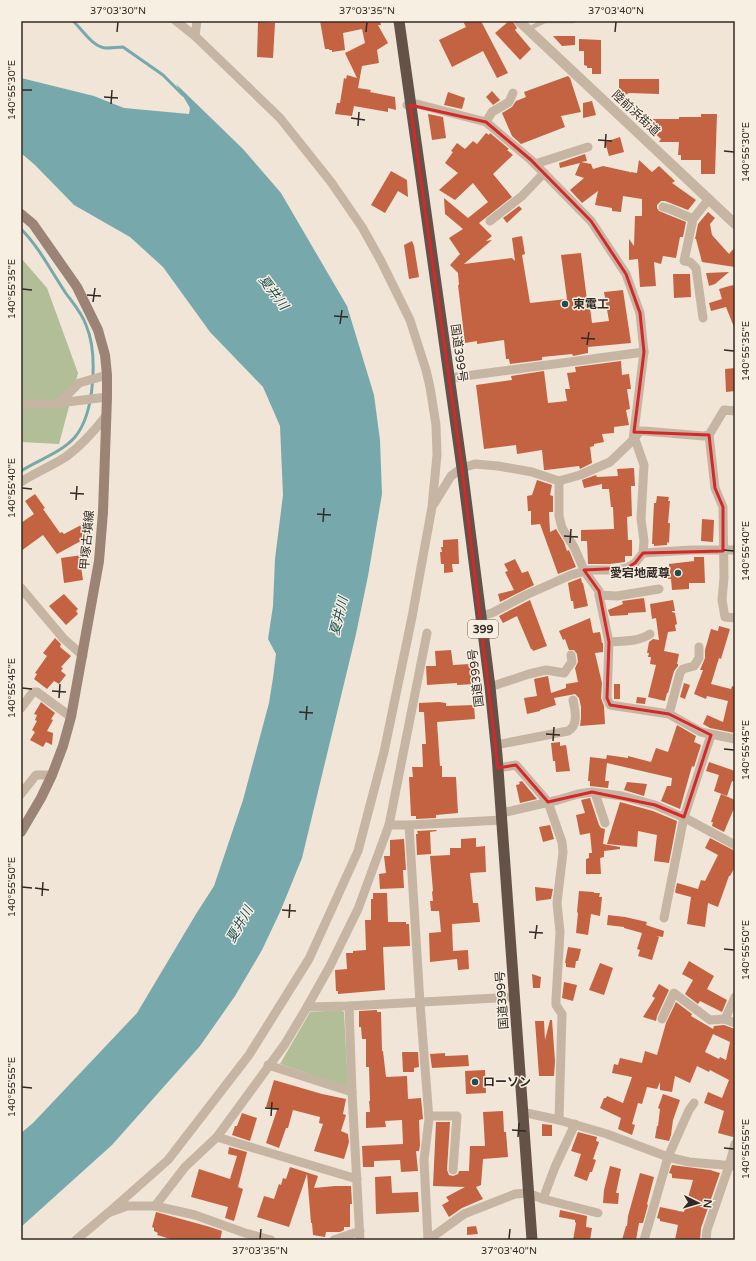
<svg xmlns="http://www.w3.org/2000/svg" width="756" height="1261" font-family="'Varela Round','Noto Sans JP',sans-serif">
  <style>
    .green { fill: #b1be98 }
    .water { fill: #77a9ac }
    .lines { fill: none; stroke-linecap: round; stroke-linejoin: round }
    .stream { stroke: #77a9ac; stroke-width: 3 }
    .building { fill: #c46342; fill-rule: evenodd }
    .service { stroke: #c7b5a4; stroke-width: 4.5 }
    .minor { stroke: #c7b5a4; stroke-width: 9 }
    .tertiary { stroke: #c7b5a4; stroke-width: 10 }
    .secondary { stroke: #9b8475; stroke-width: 10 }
    .trunk { stroke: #645249; stroke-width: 11 }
    .marked { fill: none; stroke: #d62828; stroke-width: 3; stroke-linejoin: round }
    .ticks { fill: none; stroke: #332a25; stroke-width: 1.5 }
    .poi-dot { fill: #1c4f53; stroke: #f8efe3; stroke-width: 1.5 }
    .labels { text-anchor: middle; stroke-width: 3; stroke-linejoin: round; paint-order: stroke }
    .shield { fill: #f8efe3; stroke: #6e655e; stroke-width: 1 }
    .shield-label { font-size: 11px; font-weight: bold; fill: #332a25 }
    .street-label { font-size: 12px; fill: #332a25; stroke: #f8efe3 }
    .poi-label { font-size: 12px; font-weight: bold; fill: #332a25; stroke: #f8efe3; text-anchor: start }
    .water-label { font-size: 13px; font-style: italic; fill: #1c4f53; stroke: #f8efe3 }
    .neatline { fill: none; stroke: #332a25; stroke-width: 1.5 }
    .ticks-label { font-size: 10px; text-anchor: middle; fill: #332a25 }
  </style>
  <rect width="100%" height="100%" fill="#f0e5d7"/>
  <g class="green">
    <polygon points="21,258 47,288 78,373 59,444 21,442"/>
    <polygon points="341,1010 344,1012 348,1087 280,1064 310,1012"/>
  </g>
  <polygon class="water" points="21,78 94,96 124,108 189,114 190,108 176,84 243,149 281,193 347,306 374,395 380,440 382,494 368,576 356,634 302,858 280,912 262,950 235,996 200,1046 112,1145 21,1227 21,1133 33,1123 137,1013 196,914 214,886 243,800 269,703 273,678 276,654 268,639 273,606 275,559 283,495 280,426 263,387 210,332 163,267 130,237 74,205 35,165 21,153"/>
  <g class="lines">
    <g class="stream">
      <path d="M73,21c10,9 20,27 34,27 5,0 11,-1 16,-1l40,28 20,20"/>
      <path d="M21,229c18,18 30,42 44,63 7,10 17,21 21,33 12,28 9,88 -11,112 -14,16 -37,23 -54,34"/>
    </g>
  </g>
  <g class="building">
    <polygon points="320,21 380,21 381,25 378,25 388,43 377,50 379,63 362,66 358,88 371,90 370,92 395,97 396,110 388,108 388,112 354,106 352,116 335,114 337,103 340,103 344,78 346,79 347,75 357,78 345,53 365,43 362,29 343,33 345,50 332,52 332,50 329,50 329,49 325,49"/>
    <polygon points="463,21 481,21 508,73 497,78 483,51 452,67 439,40 466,27"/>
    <polygon points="509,21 513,22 517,28 515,30 531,49 520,60 495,33"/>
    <polygon points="258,22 275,23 273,58 257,57"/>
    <polygon points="553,36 575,36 575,45 562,46"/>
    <polygon points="579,39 601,40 601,74 592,74 592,68 587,68 587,66 584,65 584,51 579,51"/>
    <polygon points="568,76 570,78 581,112 561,116 565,127 521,144 512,136 502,113 512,107 516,101 526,97 524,92"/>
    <polygon points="619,79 659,79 659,94 629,93 619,98"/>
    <polygon points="492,91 500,100 493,105 486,97"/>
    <polygon points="448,92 465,98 462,109 444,105"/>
    <polygon points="592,101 596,115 583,118 583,103"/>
    <polygon points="428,114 443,117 446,138 432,140"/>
    <polygon points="701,114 717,114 715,174 701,174 701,160 681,160 681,155 678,155 679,142 659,142 661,139 646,125 646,119 679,119 679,117 701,117"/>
    <polygon points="486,133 489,135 490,133 509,149 507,150 513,155 493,174 512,197 479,223 492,236 486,241 492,240 464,264 512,258 515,261 512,238 522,236 525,254 522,255 530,303 567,299 561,255 581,253 588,308 590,308 592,323 609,321 604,292 623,290 631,343 588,347 588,353 573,356 572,354 542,357 542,360 510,364 509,359 506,359 504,340 477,344 477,341 465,343 458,285 459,285 458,273 450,265 460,254 449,238 463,229 445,214 444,198 468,218 488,202 473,183 455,200 439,190 458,173 445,163 453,152 451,151 457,143 465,149 473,141 477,144"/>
    <polygon points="620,137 624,152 609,156 605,142"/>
    <polygon points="585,154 587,161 581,162 591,164 593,169 603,166 630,172 630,173 631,172 637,173 639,160 652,172 659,166 675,181 672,183 696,200 688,210 665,201 661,201 657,205 657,208 659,211 686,222 683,237 680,237 676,258 663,256 661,264 654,262 656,286 640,287 638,259 629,260 629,239 634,246 635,216 642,216 642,199 623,196 621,212 612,211 612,208 595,205 598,191 582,203 570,190 584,178 575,175 580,163 560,168 559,163"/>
    <polygon points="391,171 407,180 408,197 398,191 385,213 371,205"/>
    <polygon points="519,206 522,209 507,223 503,218"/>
    <polygon points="708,212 715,218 710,224 712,235 729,254 735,247 735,267 702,262 696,239 695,239 698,224"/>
    <polygon points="412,241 414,246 419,277 409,279 404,245"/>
    <polygon points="729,272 715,284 709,286 706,273"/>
    <polygon points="673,274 690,274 691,297 674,298"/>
    <polygon points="733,285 735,292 734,327 726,307 711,311 709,303 722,299 719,289"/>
    <polygon points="621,361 622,375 629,374 631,389 627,389 630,409 626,410 629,425 614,427 614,433 602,434 604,442 594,444 594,446 590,447 592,463 580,469 579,466 546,470 544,470 542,450 517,454 516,445 484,449 476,385 512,380 511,376 544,371 548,403 567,401 565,389 570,389 567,373 576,372 575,367"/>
    <polygon points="735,368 735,391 726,392 725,369"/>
    <polygon points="634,468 635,486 631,486 632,516 627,517 628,540 632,540 632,556 625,556 625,562 610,564 588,564 587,541 581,541 581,530 614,529 613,507 611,507 609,489 602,489 602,484 584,488 582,480 596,475 597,477 618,476 617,469"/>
    <polygon points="537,480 552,485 550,495 553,496 553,512 549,512 550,532 556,529 564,542 567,551 569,550 576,567 558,574 540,524 531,525 531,511 528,511 527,496 532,495"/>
    <polygon points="35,494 45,508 43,509 60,533 62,532 64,534 83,524 90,536 57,554 43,535 21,551 21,523 34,514 25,501"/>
    <polygon points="657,496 669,497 668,501 670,501 668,523 670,523 669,543 667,542 667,545 654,546 654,544 652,544 654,503 656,503"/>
    <polygon points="702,519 714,520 713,542 701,541"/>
    <polygon points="458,539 459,564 452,564 453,572 444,573 444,564 441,564 440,552 442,552 441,547 443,547 443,540"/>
    <polygon points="82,555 84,567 81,567 83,580 64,583 61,558"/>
    <polygon points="694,557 704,557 705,583 689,583 689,589 672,590 671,579 668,579 668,568 669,568 669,564 694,561"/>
    <polygon points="515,559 522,573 528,571 534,585 500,602 498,594 514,590 505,572 508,571 504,564"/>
    <polygon points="581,578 582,583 583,583 588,606 574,609 573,601 571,601 568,583"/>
    <polygon points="64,594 78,609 76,611 78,614 66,625 49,606"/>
    <polygon points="644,598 646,612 628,613 628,615 610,616 608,610 623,604 622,601"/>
    <polygon points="530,600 547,646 533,651 532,649 531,649 517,616 503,623 499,616"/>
    <polygon points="673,600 675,611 672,611 672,612 675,613 677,624 675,625 676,631 668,632 664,651 679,654 677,664 678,664 678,666 674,671 668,693 667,693 665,701 648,697 656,665 650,664 651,657 648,657 649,653 647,653 649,642 653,639 659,640 656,618 652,619 650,604"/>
    <polygon points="590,618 593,633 600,632 602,643 603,643 603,652 595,653 602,683 601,698 604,706 605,724 580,726 581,718 581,707 579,698 575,694 554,698 556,705 540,710 540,711 527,714 524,698 537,696 534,679 548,676 551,693 566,688 566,684 578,682 575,668 578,662 577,654 574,650 569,650 565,639 563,640 559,631"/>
    <polygon points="719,626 730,629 721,659 719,658 711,684 731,689 732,686 735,687 735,733 710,728 703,724 707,715 723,722 728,701 707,696 706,699 694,694 703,670 700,670 705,658 705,650 711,629 718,631"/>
    <polygon points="55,638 61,644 60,647 71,656 61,667 63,668 61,671 66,675 59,684 54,681 47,689 34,679 37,674 35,673 47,656 43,653"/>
    <polygon points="451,650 453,665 470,664 470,665 474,665 475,684 457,685 457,683 427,685 426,666 436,666 435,651"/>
    <polygon points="684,683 690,685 685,699 680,697"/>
    <rect x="614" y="684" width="6" height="15"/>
    <polygon points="637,697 646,698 645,704 636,703"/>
    <polygon points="41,702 55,713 51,719 53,720 47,731 53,733 52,745 46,742 43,747 30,740 35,732 32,730 37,721 35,720 37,715 34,714"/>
    <polygon points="439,702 446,703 446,706 474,705 475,719 437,722 440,766 442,766 442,777 456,777 458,813 436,815 436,818 416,819 416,816 411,816 409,777 413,777 412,767 423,767 422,744 426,744 424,712 419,712 419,703"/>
    <polygon points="677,725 696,736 694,742 701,745 694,767 692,766 680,809 661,801 667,786 671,786 672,778 607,763 605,781 609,781 608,788 590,786 590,781 588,781 590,757 606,759 607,755 628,758 628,756 651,762 656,748 668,752"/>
    <polygon points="560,742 560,746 566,745 570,771 556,772 555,761 553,761 551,743"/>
    <polygon points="709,762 735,771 735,782 732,781 727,796 714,791 719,775 706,771"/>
    <polygon points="522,781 537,799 520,803 516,785 520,784 519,782"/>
    <polygon points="627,782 647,784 644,796 624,790"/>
    <polygon points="721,794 735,800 735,806 724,832 712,826 713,822 711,822"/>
    <polygon points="590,798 599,825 601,828 605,829 603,844 620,847 620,849 604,851 604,857 600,858 601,874 586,874 586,859 589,858 589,853 592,853 590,833 580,835 576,815 585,813 581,800"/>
    <polygon points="620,802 653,811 677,821 669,863 654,861 657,835 638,831 637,847 607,844"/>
    <polygon points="550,825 554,839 543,842 539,827"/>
    <polygon points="436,830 437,831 430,832 431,854 417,855 416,834 418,834 417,831"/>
    <polygon points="476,838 476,847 485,846 486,872 470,873 473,903 478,903 480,922 452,924 453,951 468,950 469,969 458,970 457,959 430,962 429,933 441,932 439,911 431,911 430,901 433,901 432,892 433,891 430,856 450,855 450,848 461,848 461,839"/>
    <polygon points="710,838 735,851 735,867 730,876 729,876 718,907 708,903 705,927 687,924 691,897 676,893 675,892 677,883 698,889 701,880 705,881 718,855 705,848"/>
    <polygon points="404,839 406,870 403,870 404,888 380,889 379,874 386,873 384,856 390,856 390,840"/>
    <polygon points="535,887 553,889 551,899 536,901"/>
    <polygon points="579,891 594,892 594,893 600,893 599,897 602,897 600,916 591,914 588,935 576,933 578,913 577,912"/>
    <polygon points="373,893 387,893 388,922 406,922 406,924 409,924 410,946 383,947 385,990 338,994 338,991 336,991 335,970 347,969 346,953 353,953 353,951 366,950 365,920 371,920 371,899 373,899"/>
    <polygon points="608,915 625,917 647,922 646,925 664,931 663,937 656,936 659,937 652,960 638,956 640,950 637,949 642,933 624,928 624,927 607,925"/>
    <polygon points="568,947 581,949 578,961 576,961 575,968 566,967 566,963 565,963"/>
    <polygon points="689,961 714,976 707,989 727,1000 722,1012 700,1001 698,1004 685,994 693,980 682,974"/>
    <polygon points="600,963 613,968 604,995 589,990"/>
    <polygon points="532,974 541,977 540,988 533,988"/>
    <polygon points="564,982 577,985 573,1001 562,998"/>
    <polygon points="659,984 669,990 657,1016 656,1021 643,1017 655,998 652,996"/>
    <path d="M676,1002l16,12 -1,2 22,13 1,-3 10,-1 11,4v99l-2,9 -15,-4 6,-22 -20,-8 4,-11 14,6 7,-18 -19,-10 -1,2 -12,-6 -7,17 -15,-7 -3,16 -12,-2v-8l-3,7 -10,-2 -5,17 -4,-1 -6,21 3,1 -3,10 -14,-6 3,-11 -21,-10 4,-10h2l1,-2 16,7 9,-26 -20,-4 2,-9 4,1 2,-7 22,5 3,-12 12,4 9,-32zM713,1034l17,8 -4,18 -6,-3 -1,2 -14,-7z"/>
    <polygon points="377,1010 377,1012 381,1012 382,1051 383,1051 386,1077 407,1076 408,1099 421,1098 423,1119 419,1120 420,1145 419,1151 416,1151 418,1171 401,1172 400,1160 374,1161 374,1167 363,1167 362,1146 403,1144 402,1120 385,1121 386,1127 366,1128 366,1112 370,1112 369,1101 370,1101 369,1067 366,1067 366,1039 362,1039 361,1027 359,1027 359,1011"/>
    <polygon points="550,1020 552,1020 555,1061 554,1076 539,1076 535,1021 544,1021 545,1040"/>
    <polygon points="402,1052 418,1052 419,1067 414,1068 414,1072 403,1072"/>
    <polygon points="445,1053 445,1056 468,1055 469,1066 432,1068 430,1054"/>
    <polygon points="485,1070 486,1093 466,1094 465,1071"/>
    <polygon points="274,1080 322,1094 346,1099 343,1114 346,1115 341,1131 348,1134 349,1142 344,1159 314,1151 323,1124 319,1123 320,1117 293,1110 288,1128 286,1128 279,1148 266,1143 277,1110 266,1107"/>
    <polygon points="663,1094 680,1100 673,1120 671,1135 669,1141 655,1138 657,1126 658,1126 660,1109 658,1108"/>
    <polygon points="503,1111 504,1132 506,1132 508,1157 483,1159 481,1185 476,1187 483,1199 462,1208 449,1217 442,1205 449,1201 446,1197 465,1187 433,1186 436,1122 450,1122 447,1170 449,1175 453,1176 458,1174 459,1171 469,1171 470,1146 485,1146 483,1112"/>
    <polygon points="242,1113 257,1118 250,1141 232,1135 235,1126 237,1126"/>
    <polygon points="542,1124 552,1125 552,1136 542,1136"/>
    <polygon points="578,1132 597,1137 596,1141 599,1142 593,1159 596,1160 592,1172 590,1172 587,1181 574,1176 581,1154 571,1151"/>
    <polygon points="229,1147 247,1152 238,1187 243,1189 234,1221 225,1218 228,1207 191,1197 199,1169 230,1179 237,1156 228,1154"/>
    <polygon points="672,1165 710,1170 720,1173 701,1228 700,1240 675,1240 678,1225 660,1221 660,1219 657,1218 660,1207 684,1212 693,1180 672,1178 672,1174 669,1173"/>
    <polygon points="610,1166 621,1169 616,1193 619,1193 618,1204 603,1203 604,1190"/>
    <polygon points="290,1167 318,1176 314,1188 335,1186 351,1186 352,1204 350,1204 350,1227 344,1227 344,1230 340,1232 326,1232 325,1237 313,1235 312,1223 311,1223 307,1174 289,1227 257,1217 264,1196 274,1199 279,1184 281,1185 283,1178 286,1179"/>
    <polygon points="640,1173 654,1177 647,1204 648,1205 643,1223 639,1223 636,1240 622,1240 626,1226 627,1226 628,1216"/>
    <polygon points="391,1176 392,1193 418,1192 419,1212 376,1214 375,1177"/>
    <polygon points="560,1210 587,1216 586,1227 592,1228 590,1240 573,1240 576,1223 575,1222 575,1220 559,1217"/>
    <polygon points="156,1212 210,1227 222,1231 220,1240 174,1240 157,1235 158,1233 154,1231 154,1228 152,1227"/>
    <polygon points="476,1226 478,1234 467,1235 467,1227"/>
  </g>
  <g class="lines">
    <polyline class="service" points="528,29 545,21 574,21"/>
    <g class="minor">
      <polyline points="195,36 197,21"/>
      <polyline points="407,105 417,104 486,122 531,160 591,221 626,274 640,313 644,352 633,440"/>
      <polyline points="486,122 492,112 509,102 513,93"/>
      <polyline points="535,164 588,147"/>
      <polyline points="663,207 670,209 693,219"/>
      <polyline points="490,221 522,196 544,173"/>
      <polyline points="703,318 696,268 690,262 684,261 693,219 709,199"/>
      <polyline points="450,378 644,352"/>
      <polyline points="59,403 107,397"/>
      <polyline points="21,404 50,404 59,403 79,383 107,375"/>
      <polyline points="709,435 715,488 723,507 724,578 722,600 725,617 735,618"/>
      <polyline points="633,440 640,431 644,431 704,436 709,435 724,410 735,411"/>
      <polyline points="559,481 559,516 562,528 574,547 585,572 599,591 599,595 609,642 607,698 610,705 669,714 701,732 735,739"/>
      <path d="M21,482c15,-10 31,-16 46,-26 15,-11 28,-26 39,-40"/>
      <polyline points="434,504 451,476 462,468 475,464 498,466 532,472 559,481 580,475 610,462 633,440 636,442 644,465 641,519 644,541 643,553 635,563 627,568 616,570 589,570 571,575 526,595 492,613 481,616"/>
      <polyline points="643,553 691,550 735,550"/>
      <polyline points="21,588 63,638 83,656"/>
      <polyline points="599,595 617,596 659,589"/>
      <path d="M609,642c14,-1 29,0 41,-8"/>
      <polyline points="490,687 529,674 546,670 564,673 572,662 571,655"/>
      <polyline points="21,708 33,692 37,692 71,717"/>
      <polyline points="669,714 680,673 683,669 694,666 699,658 699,647"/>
      <path d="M496,745l72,-14c11,-6 7,-21 5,-31"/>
      <polyline points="498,768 516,765 548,802 562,842 563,852 557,903 560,932 556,999 556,1005 562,1014 559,1120"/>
      <polyline points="595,793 605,823"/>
      <polyline points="21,794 36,775 52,775"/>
      <polyline points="502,813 558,800 578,794 592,792 622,796 655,805 687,819 735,845"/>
      <polyline points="389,825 409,825 502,820"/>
      <polyline points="409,825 420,1003 429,1119 424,1160 428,1240"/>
      <polyline points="664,918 684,817 711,735"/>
      <polyline points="349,1006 352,1092 360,1240"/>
      <polyline points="307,1007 349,1006 515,997"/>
      <polyline points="662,1019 674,993 710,1020 725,1019 735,1023"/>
      <polyline points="725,1019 735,997"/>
      <polyline points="268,1065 352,1092"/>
      <polyline points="522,1112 559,1120 607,1134 668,1157 689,1162 735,1166"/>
      <polyline points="429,1116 457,1116 453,1170"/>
      <polyline points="217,1137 357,1179"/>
      <polyline points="543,1199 598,1213"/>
      <polyline points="108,1213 168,1160 249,1055 309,959 358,851 384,752 412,617 432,507 437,455 436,425 430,387 426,370 410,320 381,261 362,227 331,182 280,118 195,36 176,21"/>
      <polyline points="76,1240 108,1213 127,1206 155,1206"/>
      <polyline points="271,1240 245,1233 195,1215 155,1206 185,1167 217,1137 285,1044 307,1007 330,966 358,909 389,825 427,633"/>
      <polyline points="334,1240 360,1231"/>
      <polyline points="428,1240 464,1214 515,1194 528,1193 543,1199 555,1167 575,1124"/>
      <polyline points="644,1240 668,1157 689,1110 694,1103"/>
      <polyline points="706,1240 707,1230 729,1166 735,1144"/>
    </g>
    <polyline class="tertiary" points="519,21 735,224"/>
    <polyline class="secondary" points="21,214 33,224 77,287 98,330 105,355 107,375 107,397 103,512 99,561 71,717 63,746 52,775 41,798 21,832"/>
    <polyline class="trunk" points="399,21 462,468 490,687 497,755 532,1240"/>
  </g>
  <path class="marked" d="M410,105l76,17 45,38 60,61 35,53 14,39 4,39 -10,80 75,3 6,53 8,19v44l-80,2 -8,10 -8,5 -43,2 15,21 10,51 -2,56 3,7 59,9 42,21 -27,82 -29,-12 -63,-13 -44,10 -32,-37 -18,3 -36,-300z"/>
  <path class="ticks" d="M117,32l1,-10M366,32l1,-10M615,32l1,-10M22,90h10M104,97l14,1M111,104l1,-14M351,118l14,2M358,126l1,-14M598,140l14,1M605,148l1,-14M724,151l10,1M22,289l10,1M87,295l14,1M93,302l2,-14M334,316l14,1M340,324l2,-14M581,338l14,1M587,345l2,-13M724,350l10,1M22,488l10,1M70,493l14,1M76,500l1,-14M317,514l14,1M323,522l1,-14M564,536l14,1M570,543l1,-14M724,550l10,1M22,688l10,1M52,691l14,1M59,698l1,-14M299,712l14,1M306,720l1,-14M546,734l14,1M553,741l1,-14M724,749l10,1M22,887l10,1M35,888l14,2M42,896l1,-14M282,910l14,1M289,918l1,-14M529,932l14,1M535,939l2,-14M724,949l10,1M22,1087l10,1M265,1108l14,1M271,1116l1,-14M512,1130l14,1M518,1137l1,-14M724,1148l10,1M260,1239l1,-10M509,1239l1,-10"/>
  <g class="poi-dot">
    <circle cx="565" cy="304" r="4"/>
    <circle cx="678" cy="573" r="4"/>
    <circle cx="475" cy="1082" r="4"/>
  </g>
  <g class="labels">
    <rect class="shield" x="468" y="620" width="30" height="18" rx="3"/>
    <g class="shield-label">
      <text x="483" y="633">399</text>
    </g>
    <g class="street-label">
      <text transform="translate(636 113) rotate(43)" y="4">陸前浜街道</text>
      <text transform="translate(459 353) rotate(82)" y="4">国道399号</text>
      <text transform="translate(87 540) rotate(-85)" y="4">甲塚古墳線</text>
      <text transform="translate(476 678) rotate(-97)" y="4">国道399号</text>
      <text transform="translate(502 1000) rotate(-94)" y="4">国道399号</text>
    </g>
    <g class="poi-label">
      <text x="573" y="308">東電工</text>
      <text x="670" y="577" text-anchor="end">愛宕地蔵尊</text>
      <text x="483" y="1086">ローソン</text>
    </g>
    <g class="water-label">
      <text transform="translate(274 292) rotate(53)" y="5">夏井川</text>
      <text transform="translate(338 616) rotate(-76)" y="5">夏井川</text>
      <text transform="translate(239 924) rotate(-60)" y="5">夏井川</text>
    </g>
  </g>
  <rect width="756" height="1261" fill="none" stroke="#f8efe3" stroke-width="44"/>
  <g transform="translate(698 1203) rotate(95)" stroke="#f8efe3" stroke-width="3" paint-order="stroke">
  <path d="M0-3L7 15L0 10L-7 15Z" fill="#332a25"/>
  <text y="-6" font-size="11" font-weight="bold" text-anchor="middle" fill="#332a25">N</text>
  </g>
  <rect x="22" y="22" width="712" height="1217" class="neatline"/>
  <g class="ticks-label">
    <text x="118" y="14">37°03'30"N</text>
    <text x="367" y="14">37°03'35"N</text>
    <text x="616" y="14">37°03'40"N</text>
    <text transform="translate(11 90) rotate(-90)" y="4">140°55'30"E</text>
    <text transform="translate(745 152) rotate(-90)" y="4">140°55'30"E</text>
    <text transform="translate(11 289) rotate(-90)" y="4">140°55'35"E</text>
    <text transform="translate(745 351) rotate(-90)" y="4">140°55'35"E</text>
    <text transform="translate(11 488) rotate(-90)" y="4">140°55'40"E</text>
    <text transform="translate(745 551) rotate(-90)" y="4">140°55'40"E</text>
    <text transform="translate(11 688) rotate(-90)" y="4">140°55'45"E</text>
    <text transform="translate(745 750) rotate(-90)" y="4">140°55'45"E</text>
    <text transform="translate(11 887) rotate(-90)" y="4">140°55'50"E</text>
    <text transform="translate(745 950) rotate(-90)" y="4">140°55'50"E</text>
    <text transform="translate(11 1087) rotate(-90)" y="4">140°55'55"E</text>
    <text transform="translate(745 1149) rotate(-90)" y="4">140°55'55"E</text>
    <text x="260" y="1254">37°03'35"N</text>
    <text x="509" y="1254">37°03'40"N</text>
  </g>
</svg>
